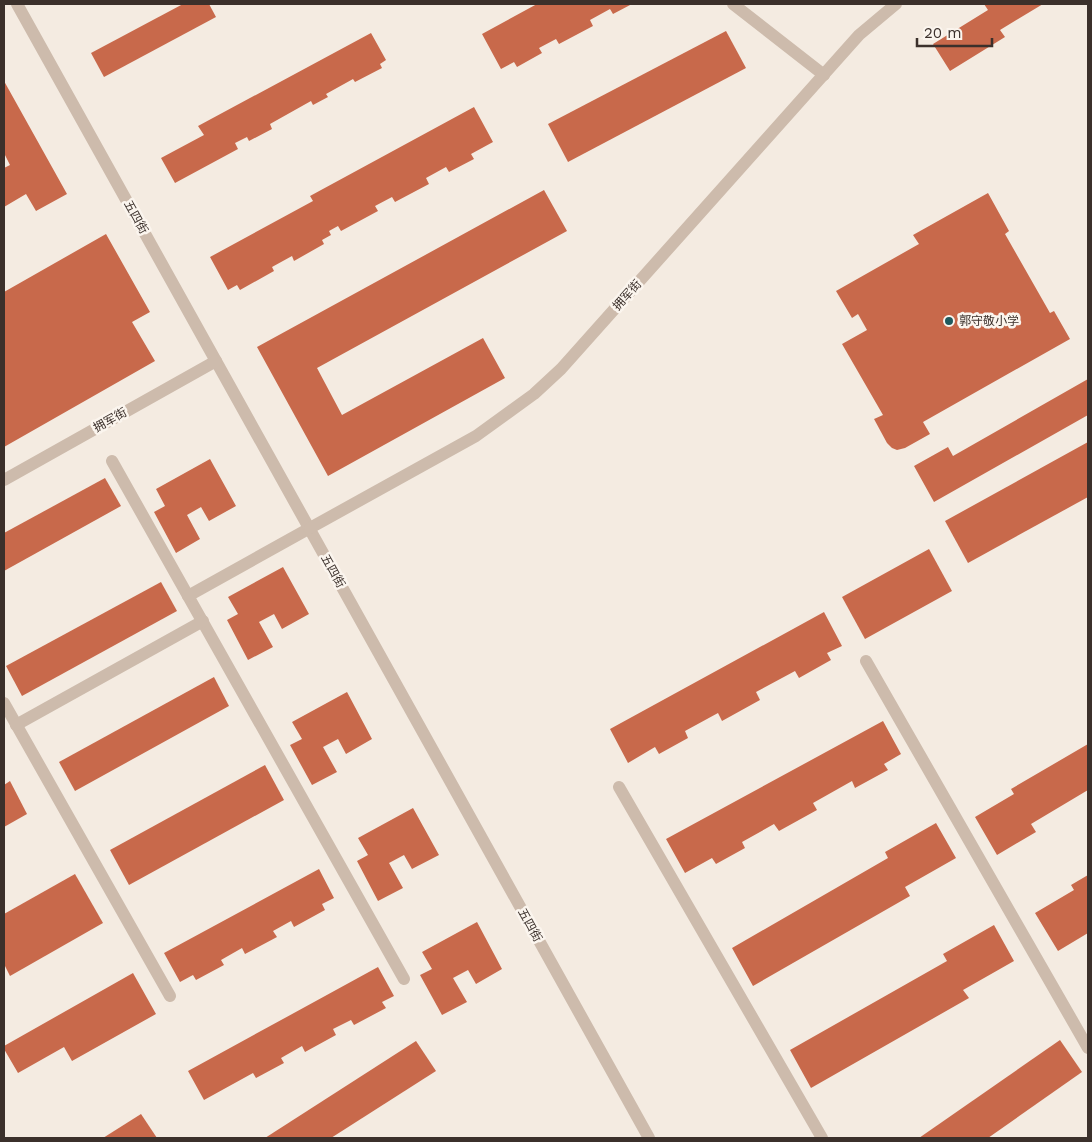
<svg xmlns="http://www.w3.org/2000/svg" width="1092" height="1142" font-family="'Work Sans','Noto Sans SC',sans-serif">
  <style>
    .building { fill: #c8694b }
    .lines { fill: none; stroke-linecap: round; stroke-linejoin: round }
    .service { stroke: #cdbbac; stroke-width: 12 }
    .minor { stroke: #cdbbac; stroke-width: 12 }
    .poi-dot { fill: #1f5a5e; stroke: #fbf5ee; stroke-width: 2 }
    .labels { text-anchor: middle; stroke-width: 5; stroke-linejoin: round; paint-order: stroke }
    .street-label { font-size: 12px; fill: #3b302b; stroke: #fbf5ee }
    .poi-label { font-size: 12px; fill: #3b302b; stroke: #fbf5ee; text-anchor: start }
  </style>
  <rect width="100%" height="100%" fill="#f4ebe1"/>
  <g class="building">
    <polygon points="183,4 209,4 216,17 104,77 91,53"/>
    <polygon points="537,4 632,4 613,14 610,9 590,20 593,26 559,44 556,39 539,48 542,53 517,67 514,62 501,69 482,34"/>
    <polygon points="984,4 1043,4 1000,30 1005,37 950,71 933,44 988,10"/>
    <polygon points="726,31 746,68 568,162 548,124"/>
    <polygon points="371,33 386,60 380,64 382,68 355,82 353,79 326,94 328,97 313,105 311,101 270,124 272,129 249,141 247,137 235,143 238,149 175,183 161,158 204,135 198,126"/>
    <polygon points="4,81 67,194 36,211 26,194 4,207 4,168 10,165 4,153"/>
    <polygon points="474,107 493,142 471,154 474,159 449,172 446,167 426,178 429,184 395,202 392,197 375,206 378,211 341,231 338,226 329,231 331,235 322,240 324,244 294,261 292,256 272,267 274,271 240,290 237,285 228,290 210,257 313,201 310,196"/>
    <polygon points="544,190 567,231 317,368 342,415 483,338 505,378 328,476 257,347"/>
    <polygon points="988,193 1009,231 1005,234 1050,313 1054,311 1070,339 923,422 930,434 905,448 897,450 892,448 887,443 874,419 883,415 842,344 867,330 858,314 852,318 836,291 919,244 913,235"/>
    <polygon points="106,234 150,312 132,322 155,361 4,447 4,292"/>
    <polygon points="1088,379 1088,415 934,502 914,466 948,447 953,456"/>
    <polygon points="1088,442 1088,497 968,563 945,521"/>
    <polygon points="210,459 236,506 209,521 201,507 187,515 200,539 176,553 154,512 165,506 156,489"/>
    <polygon points="105,478 121,506 4,571 4,533"/>
    <polygon points="929,549 952,591 865,639 842,597"/>
    <polygon points="283,567 309,614 282,629 274,614 259,622 273,647 248,660 227,620 238,614 228,597"/>
    <polygon points="161,582 177,611 22,696 6,666"/>
    <polygon points="824,612 842,646 827,653 831,660 799,678 795,671 756,692 760,700 722,721 718,713 685,731 688,738 659,754 655,747 628,763 610,729"/>
    <polygon points="214,677 229,706 75,791 59,762"/>
    <polygon points="347,692 372,739 346,754 338,739 323,747 337,772 312,785 290,745 302,739 292,722"/>
    <polygon points="883,721 901,754 884,764 888,770 855,788 852,781 813,803 817,810 779,831 774,824 742,842 745,848 716,864 712,858 685,873 666,839"/>
    <polygon points="1088,744 1088,790 1031,824 1036,832 997,855 975,817 1014,794 1011,789"/>
    <polygon points="265,765 284,800 129,885 110,850"/>
    <polygon points="10,781 27,814 4,827 4,785"/>
    <polygon points="413,808 439,855 412,869 404,855 389,863 403,888 378,901 357,861 368,855 358,838"/>
    <polygon points="936,823 956,858 905,887 910,896 753,986 732,948 888,858 885,852"/>
    <polygon points="319,869 334,898 322,904 325,910 294,927 291,921 273,931 277,937 245,954 242,948 221,960 224,965 196,980 193,975 180,982 164,953"/>
    <polygon points="75,874 103,923 10,976 4,964 4,914"/>
    <polygon points="1088,875 1088,933 1058,951 1035,913 1074,890 1071,885"/>
    <polygon points="477,922 502,969 476,984 468,970 453,978 467,1002 442,1015 420,975 432,969 422,952"/>
    <polygon points="994,925 1014,961 963,990 969,998 811,1088 790,1050 947,961 943,954"/>
    <polygon points="378,967 394,996 382,1002 386,1008 354,1025 351,1020 333,1029 336,1035 305,1052 302,1046 281,1058 284,1063 256,1078 253,1073 204,1100 188,1071"/>
    <polygon points="133,973 156,1014 72,1061 64,1047 18,1073 4,1049 4,1046"/>
    <polygon points="1060,1040 1082,1072 988,1138 919,1138"/>
    <polygon points="416,1041 436,1071 331,1138 265,1138"/>
    <polygon points="141,1114 157,1138 103,1138"/>
  </g>
  <g class="lines">
    <g class="service">
      <polyline points="112,461 404,979"/>
      <polyline points="188,596 310,528"/>
      <polyline points="866,661 1088,1048"/>
      <polyline points="4,703 170,996"/>
      <polyline points="16,725 203,621"/>
      <polyline points="619,787 822,1138"/>
    </g>
    <g class="minor">
      <polyline points="17,4 649,1138"/>
      <polyline points="733,4 824,75"/>
      <polyline points="4,480 216,361"/>
      <polyline points="310,528 476,436 534,394 561,369 859,35 896,4"/>
    </g>
  </g>
  <circle class="poi-dot" cx="949" cy="321" r="5"/>
  <g class="labels">
    <g class="street-label">
      <text transform="translate(136 217) rotate(61)" y="4">五四街</text>
      <text transform="translate(627 295) rotate(-48)" y="4">拥军街</text>
      <text transform="translate(110 420) rotate(-29)" y="4">拥军街</text>
      <text transform="translate(333 571) rotate(61)" y="4">五四街</text>
      <text transform="translate(530 925) rotate(61)" y="4">五四街</text>
    </g>
    <g class="poi-label">
      <text x="959" y="325">郭守敬小学</text>
    </g>
  </g>
  <rect width="1092" height="1142" fill="none" stroke="#3b302b" stroke-width="10"/>
  <path d="M917 38v8h75v-8" fill="none" stroke="#3b302b" stroke-width="2.5"/>
  <text x="924" y="38" font-size="15" fill="#3b302b" stroke="#fbf5ee" stroke-width="4" paint-order="stroke">20 m</text>
</svg>
